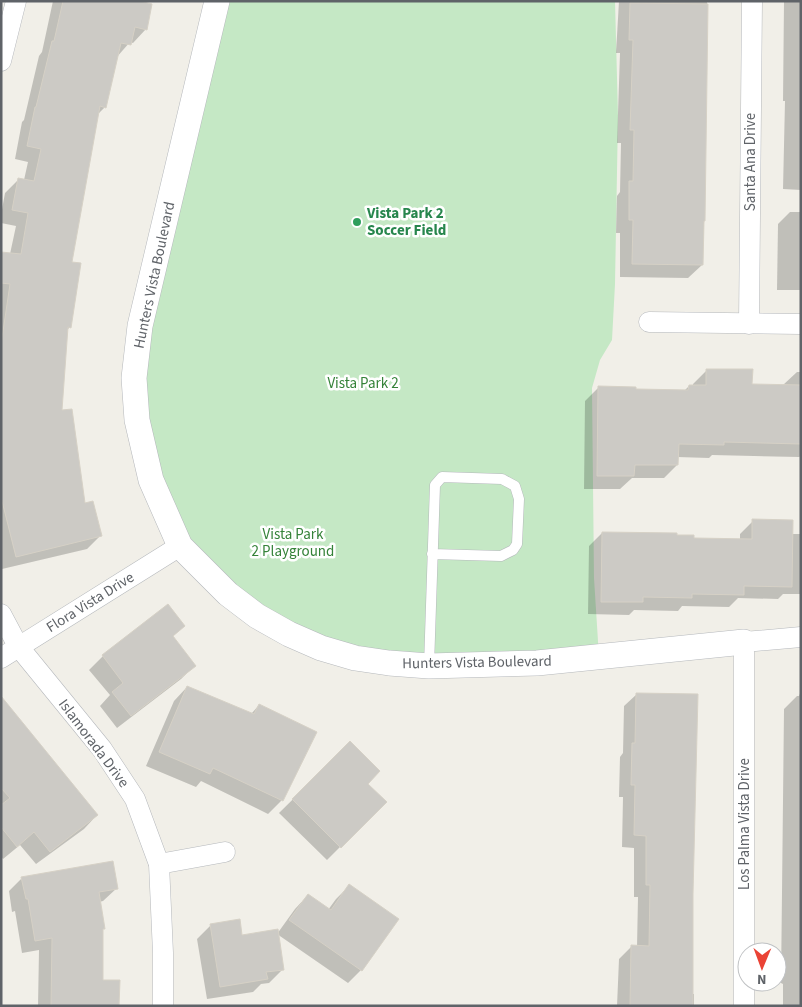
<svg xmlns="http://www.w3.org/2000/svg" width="802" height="1007" font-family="'Source Sans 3',sans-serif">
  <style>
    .green { fill: #c5e8c5 }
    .shadow { fill: #0003 }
    .building { fill: #cccac5; stroke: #d6d1c6 }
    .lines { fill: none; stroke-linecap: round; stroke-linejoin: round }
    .service-casing { stroke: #b5b8bc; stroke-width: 11 }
    .minor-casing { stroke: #b5b8bc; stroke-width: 21 }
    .tertiary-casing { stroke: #b5b8bc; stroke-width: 26 }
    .service { stroke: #fff; stroke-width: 10 }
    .minor { stroke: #fff; stroke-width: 20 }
    .tertiary { stroke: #fff; stroke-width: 25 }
    .leisure-dot { fill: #2e9e5b; stroke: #fff; stroke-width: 2 }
    .labels { text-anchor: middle; stroke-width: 5; stroke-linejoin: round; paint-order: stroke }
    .street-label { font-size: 15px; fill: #5f6368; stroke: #fff }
    .leisure-label { font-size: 15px; font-weight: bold; fill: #27864d; stroke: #fff; text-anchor: start }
    .park-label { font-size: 15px; fill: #348238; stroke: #fff }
  </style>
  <rect width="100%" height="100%" fill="#f1efe8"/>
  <polygon class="green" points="217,1 615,1 618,116 615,284 612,340 600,360 592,388 594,578 599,657 558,662 321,648 180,546 151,480 140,326"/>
  <g class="shadow">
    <polygon points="53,1 143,1 146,29 133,43 130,42 116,58 105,107 98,114 71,263 70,327 66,331 61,412 84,504 100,536 87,549 2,569 1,253 10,254 16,226 1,223 1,215 5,193 19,179 24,180 28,162 15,159 22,122 24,120 39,56 42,52"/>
    <polygon points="619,1 707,1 704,221 702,265 688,278 620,277 620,233 616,233 617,196 620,192 621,143 617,143 620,53 616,53"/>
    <polygon points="784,1 801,1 801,190 783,189 785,101 783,101"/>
    <polygon points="790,212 801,212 801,290 777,290 778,224"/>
    <polygon points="707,370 751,385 783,385 797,372 801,372 801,456 799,457 712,455 709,458 677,457 677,465 664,478 632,478 620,489 584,489 585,401 599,387 635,390 684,391 689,386 693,386 693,384"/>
    <polygon points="753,521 791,534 801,534 801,594 783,594 778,599 738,598 729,607 682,606 678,611 634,610 629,615 588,614 589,546 602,533 676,536 692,539 740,540 740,534"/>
    <polygon points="168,606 184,626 172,637 194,666 181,679 117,728 100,706 110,695 89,670 103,656"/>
    <polygon points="187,687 251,714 259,705 315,732 281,801 268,814 201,781 196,787 146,766 174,701"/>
    <polygon points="801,691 801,1006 783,1006 783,984 781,983 784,709 797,696 799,696"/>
    <polygon points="637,694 692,894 692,994 694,994 694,1006 617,1006 619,959 631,947 637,947 638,897 634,897 634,848 622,847 623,797 619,797 620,757 623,753 624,706"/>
    <polygon points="1,712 97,815 84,829 36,864 20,845 3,859 1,856"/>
    <polygon points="350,743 366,784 385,802 327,860 279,813"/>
    <polygon points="22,878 117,888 103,901 99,902 102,930 101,981 118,1006 38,1006 39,950 22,953 15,911 12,912 9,891"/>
    <polygon points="349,886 361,970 348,983 277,934 283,969 269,983 261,984 253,992 207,999 197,939 211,925 241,936 277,934 295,909 308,895 328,910 336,899"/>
  </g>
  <g class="building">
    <polygon points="63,1 139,1 152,4 147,30 135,27 131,45 121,43 106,108 100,106 72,262 81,263 71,328 68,327 62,410 72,409 85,503 93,501 102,536 16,557 1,497 1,345 10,284 1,283 1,252 21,254 28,213 12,210 18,178 34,181 41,149 27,146 35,107 36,107 52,41 54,41"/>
    <polygon points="630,3 708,4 705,221 704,221 703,265 632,264 633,220 629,220 629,181 633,181 634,130 630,130 633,40 629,40"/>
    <polygon points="706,369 753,369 752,384 801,385 801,444 724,442 724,445 679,444 678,465 635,465 634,476 597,476 598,386 636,387 636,389 688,390 689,385 706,385"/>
    <polygon points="752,519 793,520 792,587 744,586 744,595 692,594 692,598 643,597 643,602 601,602 602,532 677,533 677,535 694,535 694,538 752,539"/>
    <polygon points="168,604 185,626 173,636 196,666 131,716 112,692 123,683 102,655"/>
    <polygon points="187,686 254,714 259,704 317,732 283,801 213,768 210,774 159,752"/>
    <polygon points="636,693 698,694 693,894 693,1006 630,1006 631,945 649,946 650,885 646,885 646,836 634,835 635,785 631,785 632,743 635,743"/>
    <polygon points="1,696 98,815 50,852 34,832 17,847 1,827 1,805 10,798 1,788"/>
    <polygon points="350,741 380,771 368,784 387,802 341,848 292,799"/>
    <polygon points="113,861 118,889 99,892 105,929 103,929 103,980 120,980 119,1006 51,1006 52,938 35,941 28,899 26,899 21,877"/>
    <polygon points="349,884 399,919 362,971 289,920 308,894 331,910"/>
    <polygon points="240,919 242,935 278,929 284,970 266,972 268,979 220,987 210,924"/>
  </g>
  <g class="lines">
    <defs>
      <polyline id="service" points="429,666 435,485 442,477 502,479 515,486 519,499 517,544 513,550 501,556 432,554"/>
      <g id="minor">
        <polyline points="1,61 16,1"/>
        <polyline points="649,322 801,324"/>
        <polyline points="749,324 752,1"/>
        <polyline points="1,614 18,646 102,749 135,799 159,864 163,953 163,1006"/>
        <polyline points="1,658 180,546"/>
        <polyline points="159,864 225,852"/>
        <polyline points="744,1006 744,642 801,637"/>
      </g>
      <polyline id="tertiary" points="217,1 140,326 134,378 137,420 151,480 180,546 228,594 257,616 289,634 321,648 355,658 389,663 429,666 537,663 744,642"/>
    </defs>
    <use href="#service" class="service-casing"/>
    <use href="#minor" class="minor-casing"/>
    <use href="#tertiary" class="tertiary-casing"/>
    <use href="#service" class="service"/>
    <use href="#minor" class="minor"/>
    <use href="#tertiary" class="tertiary"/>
  </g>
  <circle class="leisure-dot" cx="357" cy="222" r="5"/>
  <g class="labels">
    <g class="street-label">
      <text transform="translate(750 162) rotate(-90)" y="5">Santa Ana Drive</text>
      <text transform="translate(154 275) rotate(-78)" y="5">Hunters Vista Boulevard</text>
      <text transform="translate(90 602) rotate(-32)" y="5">Flora Vista Drive</text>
      <text transform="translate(477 662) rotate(-1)" y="5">Hunters Vista Boulevard</text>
      <text transform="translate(94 743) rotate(53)" y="5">Islamorada Drive</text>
      <text transform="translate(744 824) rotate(-90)" y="5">Los Palma Vista Drive</text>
    </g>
    <g class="leisure-label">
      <text x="367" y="218">Vista Park 2<tspan x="367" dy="17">Soccer Field</tspan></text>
    </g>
    <g class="park-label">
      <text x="363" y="388">Vista Park 2</text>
      <text x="293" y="539">Vista Park<tspan x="293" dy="17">2 Playground</tspan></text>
    </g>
  </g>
  <rect width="802" height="1007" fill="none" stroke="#5f6368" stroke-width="5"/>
  <g transform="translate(762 967) rotate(181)"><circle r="24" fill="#ffffff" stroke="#bfc1c3"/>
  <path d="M0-4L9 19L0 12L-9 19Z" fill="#ea4335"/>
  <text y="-8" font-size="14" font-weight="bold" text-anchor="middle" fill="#5f6368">N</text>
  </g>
</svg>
